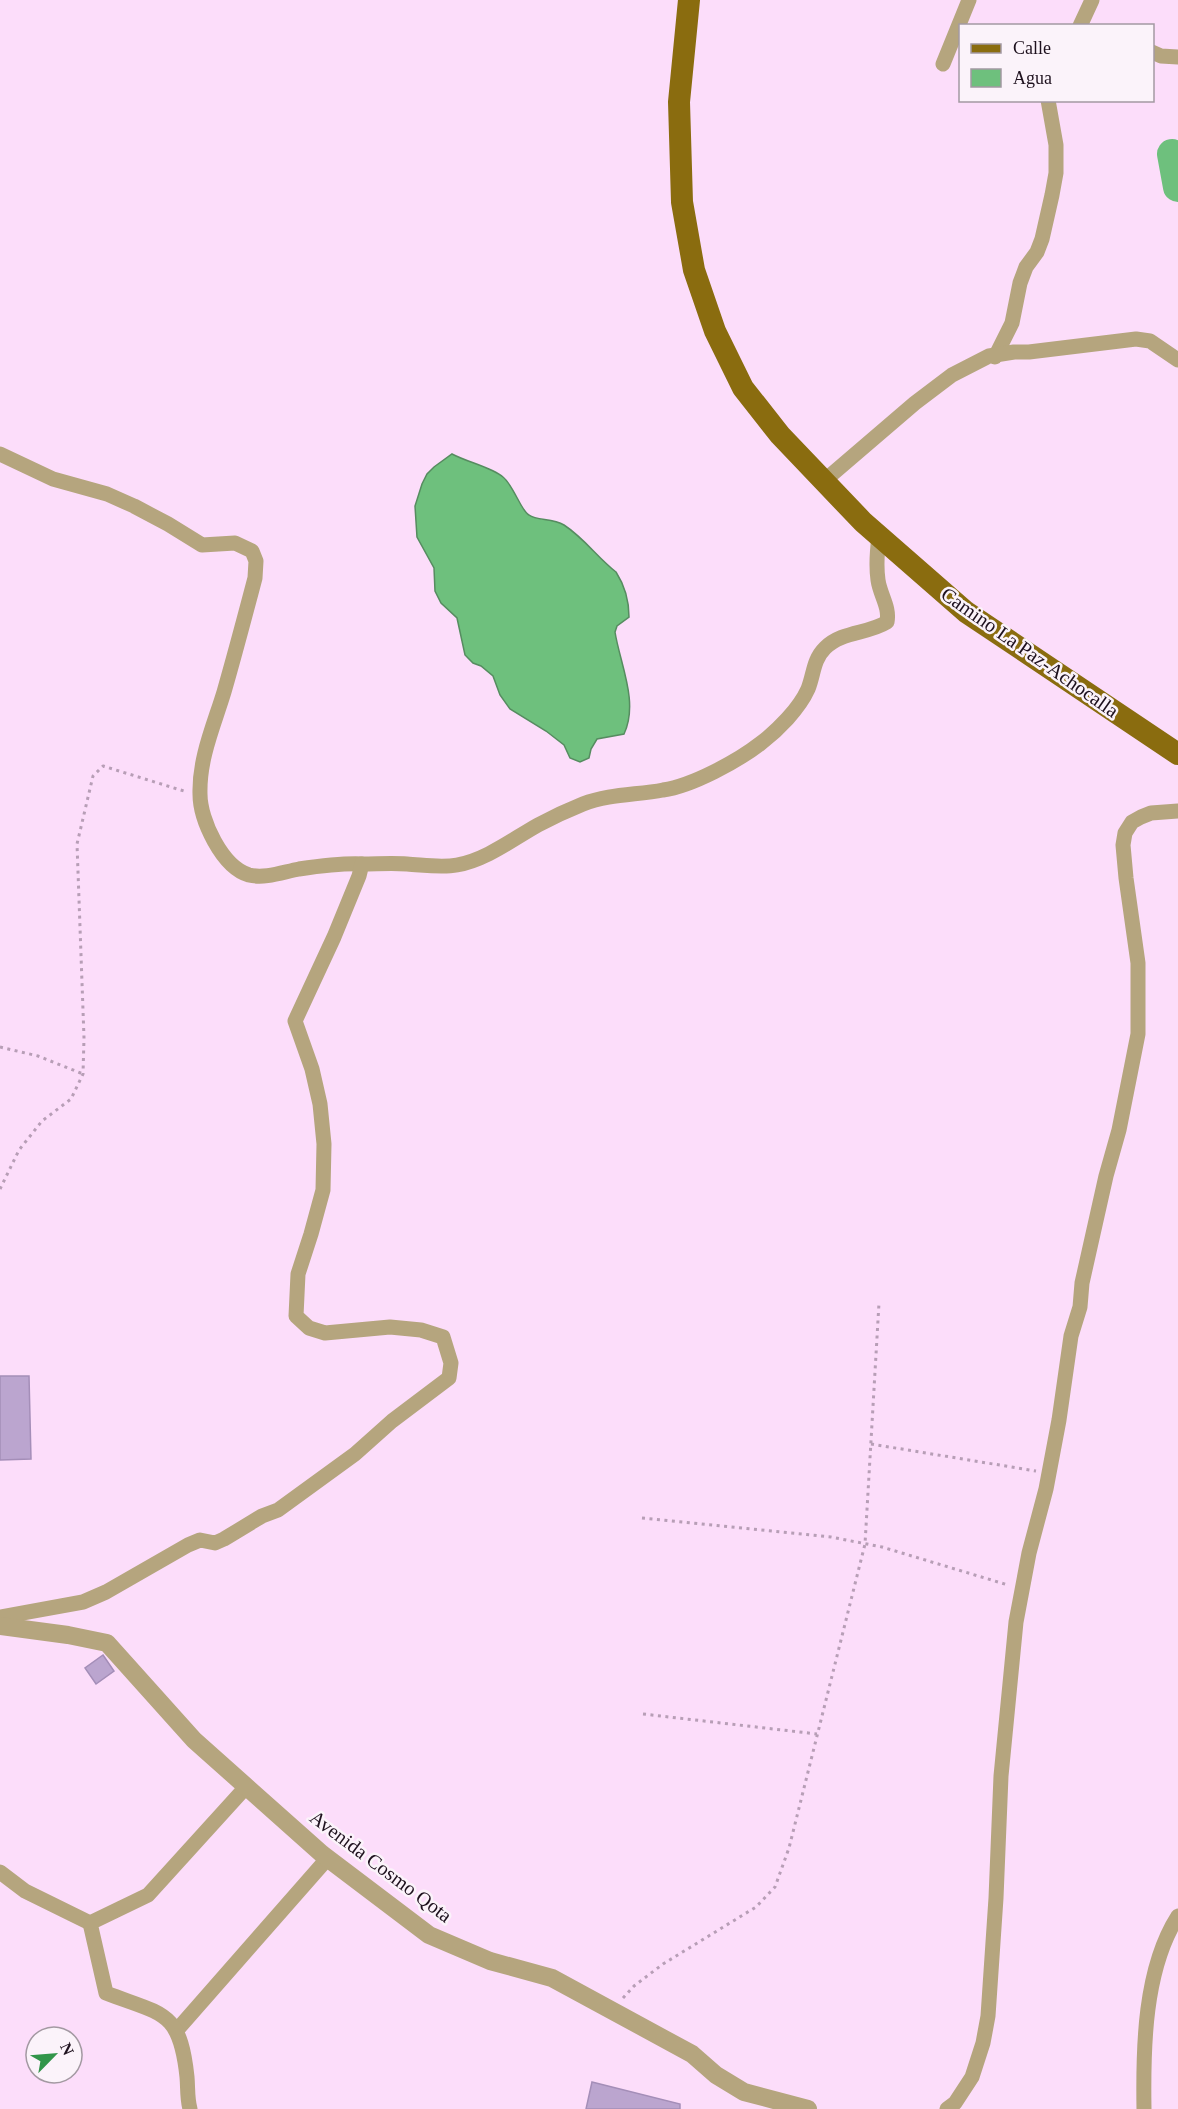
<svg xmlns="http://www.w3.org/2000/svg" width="1178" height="2109" font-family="'Times New Roman',serif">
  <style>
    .water { fill: #6ec07d; stroke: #568c60; stroke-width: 1.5 }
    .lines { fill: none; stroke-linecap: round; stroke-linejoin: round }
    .river { stroke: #6ec07d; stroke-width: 30 }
    .building { fill: #bba5cf; stroke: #a48eb8; stroke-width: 1.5 }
    .path { stroke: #b79eb6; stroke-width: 3; stroke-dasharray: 3 4.5; stroke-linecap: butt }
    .minor { stroke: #b5a57e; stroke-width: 15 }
    .tertiary { stroke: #b5a57e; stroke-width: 18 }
    .primary { stroke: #8a6c0f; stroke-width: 22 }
    .labels { text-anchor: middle; stroke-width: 5; stroke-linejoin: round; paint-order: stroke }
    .street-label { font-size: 20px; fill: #1e111e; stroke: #fbf3fa }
  </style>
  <rect width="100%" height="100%" fill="#fcddfa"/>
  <path class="water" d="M452,454c15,8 41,14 51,23 11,9 18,34 26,38 8,6 23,3 35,10 20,13 34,33 52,47 9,14 13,29 13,45l-12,9 -2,6c5,32 24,70 9,102l-27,5 -6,10 -2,9 -9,4 -10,-4 -6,-13 -18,-14 -36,-22 -10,-14 -7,-19 -12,-10 -8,-3 -8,-8 -8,-37 -16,-15 -6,-12 -1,-23 -17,-31 -2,-31 7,-22 5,-10 7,-7z"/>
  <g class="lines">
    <polyline class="river" points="1172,154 1178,187"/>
  </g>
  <g class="building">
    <polygon points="0,1376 29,1376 31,1459 0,1460"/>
    <polygon points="103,1655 114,1671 96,1684 85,1668"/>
    <polygon points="592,2082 680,2104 680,2109 586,2109"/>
  </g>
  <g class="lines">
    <g class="path">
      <polyline points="0,1047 38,1056 83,1074"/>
      <polyline points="0,1189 19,1150 42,1121 71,1099 83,1074 84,1038 77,844 93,776 103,766 187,792"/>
      <polyline points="871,1444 1036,1471"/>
      <polyline points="642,1518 831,1537 882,1547 1008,1585"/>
      <polyline points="643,1714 817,1734"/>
      <polyline points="623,1998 634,1986 663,1964 756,1907 775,1887 789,1848 865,1544 879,1303"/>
    </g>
    <g class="minor">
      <polyline points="1080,26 1092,0"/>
      <polyline points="1152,52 1161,56 1178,57"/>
      <polyline points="943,64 969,0"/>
      <polyline points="995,357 1012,323 1020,283 1026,267 1037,252 1042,239 1052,195 1056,173 1056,145 1048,100"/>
      <path d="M0,454l53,25 54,15 27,12 34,18 34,21 33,-2 17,8 4,10 -1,17c-10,38 -20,76 -31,114 -10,33 -25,66 -24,102 0,26 22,73 49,81 16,4 34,-3 50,-6 21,-3 42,-6 63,-5"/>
      <polyline points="824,481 915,403 952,375 989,356 1014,352 1029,352 1136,339 1150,341 1178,360"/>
      <path d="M0,1617l83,-15 23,-10 82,-47 12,-5 15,3 9,-4 38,-23 16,-6 77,-56 37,-33 57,-43 2,-15 -8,-26 -22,-7 -31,-3 -65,6 -16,-5 -13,-12 2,-42 13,-40 12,-44 1,-46 -4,-40 -8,-35 -17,-48 39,-84 25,-61 3,-12c15,0 30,-1 45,0 17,1 34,4 50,1 29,-5 56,-26 81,-40 15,-8 30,-15 45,-21 26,-10 54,-9 80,-14 29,-4 75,-29 98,-47 17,-13 38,-34 47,-54 6,-15 5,-29 17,-41 17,-17 43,-14 62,-26 3,-15 -7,-27 -9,-42 -2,-14 -1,-28 1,-43"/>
      <polyline points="0,1872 25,1891 90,1923"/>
      <polyline points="177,2030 327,1859"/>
      <path d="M190,2109c-3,-11 -2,-21 -3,-32 -7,-67 -24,-62 -81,-84l-16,-70 58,-28 98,-108"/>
      <polyline points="947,2109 955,2103 972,2077 983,2043 988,2016 996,1898 1001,1776 1016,1622 1029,1553 1046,1489 1059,1420 1071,1336 1080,1307 1082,1283 1106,1176 1119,1130 1138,1034 1138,963 1126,878 1123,845 1125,833 1132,822 1141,817 1151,813 1178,811"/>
      <path d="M1144,2109c-1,-61 0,-140 34,-193"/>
    </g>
    <polyline class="tertiary" points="0,1626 68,1635 107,1643 194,1740 322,1854 429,1935 490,1961 552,1978 692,2054 716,2075 744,2092 808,2109"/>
    <polyline class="primary" points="689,0 679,102 682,202 694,270 715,331 743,388 780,435 863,522 966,612 1178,754"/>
  </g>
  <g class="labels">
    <g class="street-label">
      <text transform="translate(1030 652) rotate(35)" y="7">Camino La Paz-Achocalla</text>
      <text transform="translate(381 1866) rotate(37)" y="7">Avenida Cosmo Qota</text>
    </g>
  </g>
  <rect x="959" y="24" width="195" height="78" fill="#fbf3fa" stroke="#a399a2" stroke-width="1.5"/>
  <rect x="971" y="44" width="30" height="9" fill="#8a6c0f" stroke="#a399a2" stroke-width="1.5"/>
  <text x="1013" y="54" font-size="18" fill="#1e111e">Calle</text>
  <rect x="971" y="69" width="30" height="18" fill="#6ec07d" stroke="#a399a2" stroke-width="1.5"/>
  <text x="1013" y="84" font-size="18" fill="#1e111e">Agua</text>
  <g transform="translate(54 2055) rotate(65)"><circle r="28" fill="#fbf3fa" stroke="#a399a2" stroke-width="1.5"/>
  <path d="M0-4.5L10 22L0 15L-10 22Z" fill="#32954a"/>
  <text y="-9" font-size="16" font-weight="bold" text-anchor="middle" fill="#1e111e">N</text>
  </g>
</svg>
